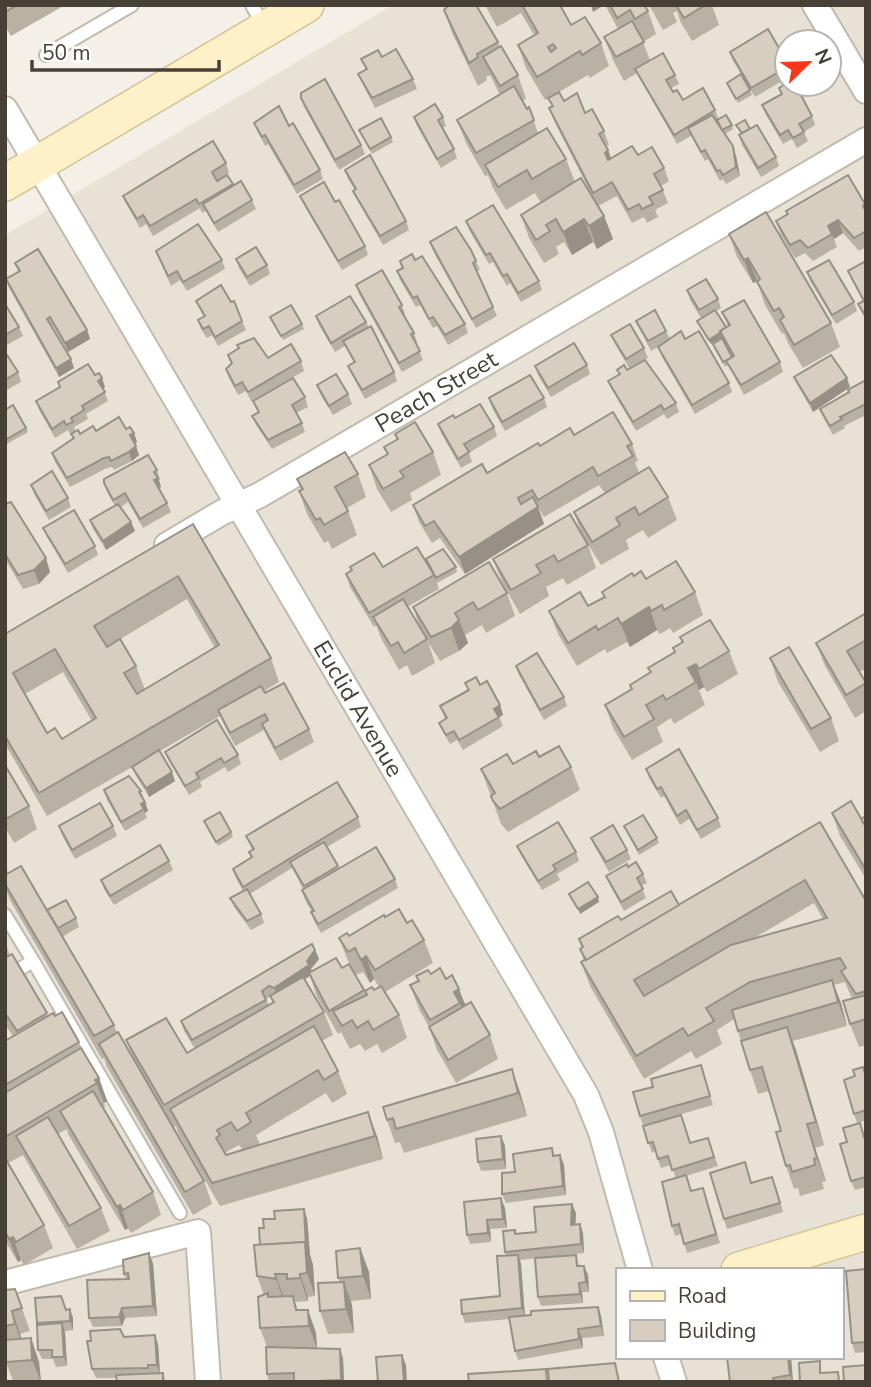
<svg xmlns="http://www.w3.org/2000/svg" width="871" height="1387" font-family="'Nunito Sans',sans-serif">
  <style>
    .residential { fill: #e7e2d5; fill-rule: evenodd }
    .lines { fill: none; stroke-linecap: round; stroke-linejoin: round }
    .lane-casing { stroke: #c2baad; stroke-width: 16 }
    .street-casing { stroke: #c2baad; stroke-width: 28 }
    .secondary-casing { stroke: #d3c398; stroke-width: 38 }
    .lane { stroke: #fff; stroke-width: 12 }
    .street { stroke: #fff; stroke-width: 24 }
    .secondary { stroke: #fef0c7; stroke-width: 35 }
    .wall { fill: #bab1a5; fill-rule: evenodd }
    .shaded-wall { fill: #979086 }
    .building { fill: #d8cec0; stroke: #979086; stroke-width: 2; fill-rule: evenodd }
    .labels { text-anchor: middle; stroke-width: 6; stroke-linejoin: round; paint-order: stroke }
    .street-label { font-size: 24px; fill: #474036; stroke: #fff }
  </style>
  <rect width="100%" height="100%" fill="#f4f0e7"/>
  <path class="residential" d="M393,5h473v1377h-861v-1147zM787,42h42v42h-42zM617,1270h224v87h-224z"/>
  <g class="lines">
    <defs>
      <g id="lane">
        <polyline points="252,5 263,26"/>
        <polyline points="46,55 132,5"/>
        <polyline points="5,915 33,961"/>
        <polyline points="5,978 33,961 180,1213"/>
      </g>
      <g id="street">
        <polyline points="815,5 866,91"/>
        <path id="s1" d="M5,109l581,986 15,37 39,138"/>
        <path id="s2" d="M167,545l54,-32 39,-18 606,-355"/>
        <polyline points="5,1283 198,1232 208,1382"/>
        <polyline points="666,1357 674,1382"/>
      </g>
      <g id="secondary">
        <polyline points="5,183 306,5"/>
        <polyline points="739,1270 866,1232"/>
      </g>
    </defs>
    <use href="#lane" class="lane-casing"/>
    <use href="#street" class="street-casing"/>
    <use href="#secondary" class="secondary-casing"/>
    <use href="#lane" class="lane"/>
    <use href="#street" class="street"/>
    <use href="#secondary" class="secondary"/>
  </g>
  <g class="wall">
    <polygon points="5,5 65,5 11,36 5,26"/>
    <polygon points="485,5 560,5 571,25 601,43 609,66 590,78 588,75 559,92 564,101 585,113 604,131 609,145 606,146 611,158 638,155 664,168 669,181 661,186 668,203 655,210 658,217 647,223 644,217 632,223 617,196 598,206 604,216 613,239 597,249 593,242 572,255 564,242 556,247 559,254 544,263 529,238 521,215 541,203 535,193 506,210 493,188 488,175 485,176 466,143 457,120 500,95 490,75 486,77 487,80 478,86 452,33 444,10 498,42 500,47 518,75 526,99 522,101 527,109 529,107 538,133 566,159 575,182 597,205 554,121 549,108 552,107 549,98 545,100 526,68 518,45 534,35 521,13 497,27"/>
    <polygon points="605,5 644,5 648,11 656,34 643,42 650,60 675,75 679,84 671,88 673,92 683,100 715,110 719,120 732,125 733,129 725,134 736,156 740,176 726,184 723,179 720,181 708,159 705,161 691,136 677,144 637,73 624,81 613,60 604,37 618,29"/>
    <polygon points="649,5 712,5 719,25 692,41 680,21 677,11 673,13 677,22 663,30"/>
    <polygon points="730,52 787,62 787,78 755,97 733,61"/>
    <polygon points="382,57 413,79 417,89 375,108 362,83 358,74 366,70 361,59"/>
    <polygon points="727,83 750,90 752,95 738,103"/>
    <polygon points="779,88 812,116 815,125 804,132 808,141 797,148 792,139 783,144 766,115 762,105 781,95"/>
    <polygon points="301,98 361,145 365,154 339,170 304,107"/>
    <polygon points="414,117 443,117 446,126 442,128 454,149 457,158 441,168 417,126"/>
    <polygon points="254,123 289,126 320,170 323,179 297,194 268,144 265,146 258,132"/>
    <polygon points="736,125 750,129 776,157 779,166 761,177 742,145 739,135 741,134"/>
    <polygon points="359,130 391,137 393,142 372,154"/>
    <polygon points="226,163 229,173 217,181 227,175 233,186 252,200 256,209 218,232 206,211 202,213 200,208 153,236 146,224 140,228 127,205 123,196"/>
    <polygon points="345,170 406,221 409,230 383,245 357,200 353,191 355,190 348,179"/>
    <polygon points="300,196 335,202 365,246 368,255 342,270 304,205"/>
    <polygon points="866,206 866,247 859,251 843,233 834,239 837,247 813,261 805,253 795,258 781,235 776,221 788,215 786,211"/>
    <polygon points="466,221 539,281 542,290 521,302 510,283 507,286 493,262 489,264 469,230"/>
    <polygon points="729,234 831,323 840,347 803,368 788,343 784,333 782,334 765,305 757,281 753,283 737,257"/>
    <polygon points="430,242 476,261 480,270 477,271 497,316 476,328 433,251"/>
    <polygon points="156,251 222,260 225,269 187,291 180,280 171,286"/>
    <polygon points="236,259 267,265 270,274 250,286 239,268"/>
    <polygon points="415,260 465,324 468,333 448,345 437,326 433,328 420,305 416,307 400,280 397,271 402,269 400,261"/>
    <polygon points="866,261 866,320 862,313 858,304 863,301 852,280 848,271"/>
    <polygon points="15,263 87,330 90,339 68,352 53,326 52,327 74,368 59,377 9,288 6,279 18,272"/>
    <polygon points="807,272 854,302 857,311 836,324 810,281"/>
    <polygon points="356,285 402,305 405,314 404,315 414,333 417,342 416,343 423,360 402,372 359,294"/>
    <polygon points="687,290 718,299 721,308 716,311 726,327 728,326 722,312 780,362 783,372 744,395 728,365 725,367 714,348 713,344 723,340 722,337 711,344 699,325 697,321 701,318 690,300"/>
    <polygon points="196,301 242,321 246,330 218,346 212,335 207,338 201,329 198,320 204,317"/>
    <polygon points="5,304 19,327 23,336 5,346"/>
    <polygon points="316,316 366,322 394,372 397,381 365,399 352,375 348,366 354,363 345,346 335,352 319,325"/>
    <polygon points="270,317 302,324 304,329 283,340"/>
    <polygon points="636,321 666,331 670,339 685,339 729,383 732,392 695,414 662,357 658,347 665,343 651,351 640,330"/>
    <polygon points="611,335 644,348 648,358 629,368 615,344"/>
    <polygon points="237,345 268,358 301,361 304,371 251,401 246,391 238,395 229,378 226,369 231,364 228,355 238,349"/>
    <polygon points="5,352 18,372 21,382 5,391"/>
    <polygon points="587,365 590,374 551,397 538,375 535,366"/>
    <polygon points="617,370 627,370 676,403 679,412 667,419 664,414 636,431 612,390 608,381 619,375"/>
    <polygon points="95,375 105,387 103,389 108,401 86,414 88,419 74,427 76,431 70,434 68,430 55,438 39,410 36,401 59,387 58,382"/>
    <polygon points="794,377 850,387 813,412 798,386"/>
    <polygon points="866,380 866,415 844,426 845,428 833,435 824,419 820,409 849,393"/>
    <polygon points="317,385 348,394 352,404 333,415 320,394"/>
    <polygon points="305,397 308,407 296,413 302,423 305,432 272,449 256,425 252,416 258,413 253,401"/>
    <polygon points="489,398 544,398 547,407 505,431 492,408"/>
    <polygon points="5,410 26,428 28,432 5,445"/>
    <polygon points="455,418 494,427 497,436 469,453 472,462 461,468 441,433 438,424"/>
    <polygon points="126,429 137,442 134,443 139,455 132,461 114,470 112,467 107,468 70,487 55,462 52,453 73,439 71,434 96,431"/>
    <polygon points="395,434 433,452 441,475 410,493 412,500 391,512 377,489 369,465 387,455 384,447 397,440"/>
    <polygon points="574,435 632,444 638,461 635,462 639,473 668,497 677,520 648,538 643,530 626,540 629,549 601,565 582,535 574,512 605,493 599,485 544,517 538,507 544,524 465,574 440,538 432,543 419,522 413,505 487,473 540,446"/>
    <polygon points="157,470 160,480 159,480 161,487 159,488 167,503 171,512 143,528 128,502 121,507 131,522 135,531 106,550 93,529 90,520 115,506 107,492 104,483"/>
    <polygon points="358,474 366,497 347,508 357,535 332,549 328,541 324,543 307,514 299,491 301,490 297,479"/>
    <polygon points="31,485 68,498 71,507 49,520 34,494"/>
    <polygon points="5,504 50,572 39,584 23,589 5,559"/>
    <path d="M193,524l78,134 8,24 -15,9 1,2 44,36 5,13 -34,19 -13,-24 -3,-7 -29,16 -12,-23 -3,-7 -60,35 15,30 -26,16 -13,-21 -4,-9 -85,49 -42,-72v-110zM187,599l28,49 -70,42 -9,-24 -29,-19zM63,672l29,49 -30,18 -15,-6 -22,-39z"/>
    <polygon points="43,528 95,546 98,555 68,573 47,537"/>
    <polygon points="588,545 596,568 567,585 563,578 546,587 549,596 520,614 502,582 493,559"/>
    <polygon points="350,567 456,567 457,572 437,583 435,577 439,589 407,607 427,639 435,663 412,676 407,665 399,670 382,640 376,625 374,627 350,587 346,574 352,571"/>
    <polygon points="634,576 695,592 703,615 673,633 670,628 660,634 657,630 630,647 627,642 607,653 605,649 577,666 558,634 549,611 588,606 604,597 602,592"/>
    <polygon points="507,593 515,616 486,633 482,625 465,635 468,643 459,651 440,661 421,631 413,607"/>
    <polygon points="866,613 866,669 859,672 866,683 866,711 855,718 825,666 816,643"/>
    <polygon points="680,637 729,651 738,674 707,692 704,687 699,690 705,705 674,724 671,718 657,727 663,742 632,760 613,728 605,705 632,689 630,685 650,673 648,668 674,652 673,648 682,643"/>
    <polygon points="770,658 831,718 839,741 820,752 778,682"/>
    <polygon points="516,666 564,697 567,706 544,720 519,675"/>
    <polygon points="465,683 480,685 500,705 503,715 499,717 503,726 463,750 457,740 450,744 443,732 439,723 445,719 440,706 468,690"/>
    <polygon points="165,752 238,755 241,764 228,772 225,767 200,782 202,787 189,795 169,761"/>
    <polygon points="539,757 571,767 580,790 508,832 501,824 481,769 513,764"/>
    <polygon points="5,765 29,806 37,829 14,843 5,827"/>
    <polygon points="646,769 718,818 721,827 701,839 689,819 680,825 664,796 661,798 649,778"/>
    <polygon points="104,790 141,791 148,811 145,813 147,818 125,831 107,800"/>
    <polygon points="832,813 861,819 866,816 866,879 840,836"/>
    <polygon points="358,817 361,827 327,847 339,869 395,879 398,888 321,933 314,921 311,912 312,912 305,900 302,890 303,889 292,868 250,894 261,914 264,923 251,930 234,907 230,898 243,891 236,878 233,869 251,858 249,852 252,850 246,836"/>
    <polygon points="204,821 231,832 233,837 218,846"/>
    <path d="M820,822l46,79v144l-7,2 -9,-23 2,-25 -7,-17 -11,3 7,18 6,23 -54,15 31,104 -9,3 11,33 -4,1 2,7 -24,7 -2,-8 -4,1 -8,-23 -5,-35 -12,-40 -11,3 -8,-24 -16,-51 -17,11 5,14 -26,15 -5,-8 -47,28 -54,-93 -9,-24 3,-1 -4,-12 2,-1 -3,-9 42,-19 58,-15zM814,903l9,16 -72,21z"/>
    <polygon points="59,826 113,826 117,836 75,859 62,835"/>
    <polygon points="624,826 657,838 659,843 639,855"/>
    <polygon points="591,838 627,850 631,859 609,872 595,847"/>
    <polygon points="517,846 576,852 579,861 557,874 560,880 542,890 521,855"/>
    <polygon points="169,861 173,870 114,905 104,889 101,880"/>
    <path d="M5,865l3,8 39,37 29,8 3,9 -17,10 52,88 3,8 16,25 -7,-18 61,13 8,-4 -11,-18 -3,-10 134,-71 4,9 -8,10 1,3 30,-4 22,22 2,6 1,-1 -2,-4 9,-1 5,-3 -5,-8 -4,4 -7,-11 -7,3 -8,-14 -9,-23 10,-2 36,-19 22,6 17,17 9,23 -48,29 14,23 8,23 -25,15 -5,-9 -12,7 -5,-7 -10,5 -9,-17 -3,2 -21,-37 -7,-21 -5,3 19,33 9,23 -11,6 16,30 9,23 -15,9 -6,-10 -70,42 4,10 117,-9 6,23 -163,47 -42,-73 -2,-7 -3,2 31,53 8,23 -19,11 -86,-148 -3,-9 -2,1 -92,-159 -4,-10 -1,1zM271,996l2,7 -4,3 -3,-7zM239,1145l4,5 -16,5 -1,-3z"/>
    <polygon points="628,867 643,874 647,883 641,886 646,898 624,911 610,885 606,876"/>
    <polygon points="5,943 10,955 48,1016 55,1016 79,1042 82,1049 99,1078 107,1101 104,1103 105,1107 103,1108 153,1192 161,1215 131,1233 128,1228 125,1230 68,1134 67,1129 58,1134 101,1208 110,1231 77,1249 23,1155 8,1163 44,1225 53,1248 24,1265 21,1260 18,1262 5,1241 5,1041 13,1036 5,1024"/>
    <polygon points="431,974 446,979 490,1035 498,1059 456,1083 437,1050 429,1027 419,1009 410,985 418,981 416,976"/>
    <polygon points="701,1065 713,1105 643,1125 640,1116 653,1087"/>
    <polygon points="512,1069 527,1116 404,1153 400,1142 395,1143 387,1120"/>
    <polygon points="866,1076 866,1120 857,1123 854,1114"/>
    <polygon points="681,1115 690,1143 708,1138 718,1166 686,1176 691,1191 706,1197 720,1243 687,1253 681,1234 675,1236 672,1226 676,1178 671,1165 661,1168 655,1151 652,1153 643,1126"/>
    <polygon points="501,1136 505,1146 506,1169 481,1171 478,1162"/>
    <polygon points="866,1136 866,1187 855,1190 851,1181"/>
    <polygon points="552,1148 555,1156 560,1155 564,1165 566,1195 506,1203 502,1194 515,1172"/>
    <polygon points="752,1183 776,1186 783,1212 727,1229 724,1219"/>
    <polygon points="505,1208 507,1228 490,1229 491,1242 470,1244 467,1235"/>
    <polygon points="576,1213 575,1224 580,1224 583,1233 584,1253 520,1260 521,1264 525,1315 598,1307 601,1316 604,1336 582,1338 583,1348 518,1360 515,1351 510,1319 465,1323 462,1314 500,1296 506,1255 505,1252 515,1230 517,1234 536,1232"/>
    <polygon points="307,1218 310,1255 313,1265 315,1296 308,1297 308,1301 296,1302 293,1297 298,1310 308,1310 316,1333 317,1348 343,1358 344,1382 269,1382 267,1374 267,1347 260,1328 264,1295 257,1276 260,1245 264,1228"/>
    <polygon points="360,1248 369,1272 371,1299 351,1301 352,1305 354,1333 328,1334 320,1311 340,1282 338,1278"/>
    <polygon points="576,1255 579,1266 584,1266 588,1275 589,1292 582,1292 583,1303 541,1306 538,1297"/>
    <polygon points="153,1263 157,1316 125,1318 122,1326 93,1327 89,1318 126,1279 124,1274"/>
    <polygon points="866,1269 866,1352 855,1353 852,1343"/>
    <polygon points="15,1289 30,1331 20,1334 21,1339 31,1338 39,1362 41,1382 5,1382 13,1381 6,1362 5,1352 5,1290"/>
    <polygon points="70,1309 73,1318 73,1330 65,1331 67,1366 56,1367 53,1359 42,1359 38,1350 37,1323 66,1310"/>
    <polygon points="124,1337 158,1344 160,1373 163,1373 166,1382 117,1382 117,1378 96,1378 92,1369"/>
    <polygon points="791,1357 793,1382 730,1382"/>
  </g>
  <g class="shaded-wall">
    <polygon points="591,5 604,5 593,12"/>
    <polygon points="733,146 736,156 740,176 736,167"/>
    <polygon points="608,150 613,164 609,166 605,153"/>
    <polygon points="604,216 613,239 597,249 589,226"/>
    <polygon points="584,219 593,242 572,255 563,232"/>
    <polygon points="838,220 843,233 834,239 828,226"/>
    <polygon points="748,258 757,281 753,283 744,260"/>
    <polygon points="87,330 90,339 68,352 65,343"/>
    <polygon points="721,333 722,337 711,344 709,340"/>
    <polygon points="71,359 74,368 59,377 56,368"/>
    <polygon points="102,378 105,387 101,390 98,381"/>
    <polygon points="847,378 850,387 813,412 810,403"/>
    <polygon points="134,433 137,442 133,444 130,435"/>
    <polygon points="136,446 139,455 132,461 129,452"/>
    <polygon points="158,478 161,487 157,489 154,480"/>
    <polygon points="538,507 544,524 465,574 459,557"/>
    <polygon points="131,522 135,531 106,550 103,541"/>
    <polygon points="46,558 50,572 39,584 34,570"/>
    <polygon points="649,607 657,630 630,647 621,624"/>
    <polygon points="459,620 468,643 459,651 451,628"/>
    <polygon points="696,664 704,687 699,690 696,682 688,668"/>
    <polygon points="500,705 503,715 498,718 494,709"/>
    <polygon points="172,772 175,781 149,797 146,788"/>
    <polygon points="145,802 148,811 145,813 141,804"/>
    <polygon points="598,897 599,902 580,914 578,909"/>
    <polygon points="315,950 319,959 311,969 313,974 277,997 274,988 307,961"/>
    <polygon points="366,956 374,979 370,983 361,960"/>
    <polygon points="832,980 841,1003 847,1026 838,1002"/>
    <polygon points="459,989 468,1012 464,1014 460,1003 454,992"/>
    <polygon points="787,1027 796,1050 824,1145 816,1122"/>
    <polygon points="512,1069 520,1092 527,1116 518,1093"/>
    <polygon points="99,1078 107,1101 104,1103 95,1080"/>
    <polygon points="368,1112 377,1136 383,1159 375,1136"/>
    <polygon points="807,1124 826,1181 817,1158"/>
    <polygon points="501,1136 505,1146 506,1169 503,1159"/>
    <polygon points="560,1155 564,1165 566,1195 563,1186"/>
    <polygon points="501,1198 505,1208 507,1228 503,1219"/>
    <polygon points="572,1204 576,1213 575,1234 571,1225"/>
    <polygon points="120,1205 128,1228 125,1230 117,1207"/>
    <polygon points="304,1209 307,1218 310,1255 313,1265 315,1296 307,1273"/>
    <polygon points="487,1220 490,1229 491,1242 488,1233"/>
    <polygon points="580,1224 583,1233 584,1253 581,1244"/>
    <polygon points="13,1237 21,1260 18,1262 9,1239"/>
    <polygon points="360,1248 369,1272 371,1299 363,1276"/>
    <polygon points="149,1253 153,1263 157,1316 153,1306"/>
    <polygon points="518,1255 521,1264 525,1318 522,1308"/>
    <polygon points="584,1266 588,1275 589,1292 586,1282"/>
    <polygon points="275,1274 284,1298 284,1302 276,1279"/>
    <polygon points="300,1274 308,1297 308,1301 300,1278"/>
    <polygon points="344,1282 352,1305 354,1333 346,1309"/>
    <polygon points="579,1283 582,1292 583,1303 580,1294"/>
    <polygon points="598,1307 601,1316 604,1336 601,1326"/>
    <polygon points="122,1308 125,1318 122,1326 119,1317"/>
    <polygon points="70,1309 73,1318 73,1330 70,1321"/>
    <polygon points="308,1310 316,1333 317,1349 309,1326"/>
    <polygon points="12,1311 20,1334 23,1347 15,1324"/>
    <polygon points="62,1323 65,1333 67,1366 64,1357"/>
    <polygon points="578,1329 582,1338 583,1348 579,1339"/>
    <polygon points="155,1335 158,1344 160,1374 157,1365"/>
    <polygon points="31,1338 39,1362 41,1382 32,1360"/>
    <polygon points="340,1349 343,1358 344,1382 342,1382 341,1380"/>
    <polygon points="402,1355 406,1365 407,1382 404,1382"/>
    <polygon points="788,1357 791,1357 793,1382 790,1375"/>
  </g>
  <g class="building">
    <polygon points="5,5 17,5 5,12"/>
    <polygon points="449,5 476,5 498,42 477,54 478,57 469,63 444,10"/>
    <path d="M522,5h38l11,20 14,-8 16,26 -19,12 -2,-4 -43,26 -19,-32 20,-12zM553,44l3,4 -5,4 -3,-5z"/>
    <polygon points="610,5 644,5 648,11 635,19 630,10 617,18"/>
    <polygon points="676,5 705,5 684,18"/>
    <polygon points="632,21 644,42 616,57 604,37"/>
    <polygon points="768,29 787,62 787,67 751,88 730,52"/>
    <polygon points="501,46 518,75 500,86 483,57"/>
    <polygon points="396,49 413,79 372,98 358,74 367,69 361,59 378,50 382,57"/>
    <polygon points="663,53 675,75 666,80 673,92 677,90 683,100 703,88 715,110 674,135 635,69"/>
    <polygon points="741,74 750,90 736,99 727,83"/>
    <polygon points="325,79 361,145 335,160 301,98 301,93"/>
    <polygon points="787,83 787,84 795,84 812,116 799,124 804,132 793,138 788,130 780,135 762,105 782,94 779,88"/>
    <polygon points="514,86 527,109 529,107 534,120 476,153 457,120"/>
    <polygon points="559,92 564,101 577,93 585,113 592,109 604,131 599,134 608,150 605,153 608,160 632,146 638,155 652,147 664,168 654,174 663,190 649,197 653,204 642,209 639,204 628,210 612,182 593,193 549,108 553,106 548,98"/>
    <polygon points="435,104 443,117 438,120 454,149 437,159 414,117"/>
    <polygon points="279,106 289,126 293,123 320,170 294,185 265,135 262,137 254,123"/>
    <polygon points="712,115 733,146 736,167 723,175 720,170 717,171 705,150 701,152 688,128"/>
    <polygon points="726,115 732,125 722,130 717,120"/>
    <polygon points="381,118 391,137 370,149 359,130"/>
    <polygon points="745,120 750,129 742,133 736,125"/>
    <polygon points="757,125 776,157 758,168 739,135"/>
    <polygon points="547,128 566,159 532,179 527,170 498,187 485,165"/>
    <polygon points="213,141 226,163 212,172 217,181 227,175 233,184 199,204 196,199 150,226 143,215 137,219 123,196"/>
    <polygon points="370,155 406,221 380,236 353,191 356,189 345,170"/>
    <polygon points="848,175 865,204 863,206 866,212 866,231 854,238 838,220 828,226 832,234 808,248 800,240 790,245 776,221 788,214 786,211"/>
    <polygon points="581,178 604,216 589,226 584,219 563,232 556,219 546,225 550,231 536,240 521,215"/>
    <polygon points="241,181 252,200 214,223 203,204"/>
    <polygon points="324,182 335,202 339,200 365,246 338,261 300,196"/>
    <polygon points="493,205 539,281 518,293 507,274 503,276 490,253 486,255 466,221"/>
    <polygon points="766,212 831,323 794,345 780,320 784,317 779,308 774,311 757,282 760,279 748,258 744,260 729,234"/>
    <polygon points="198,224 222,260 183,282 177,271 168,276 156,251"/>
    <polygon points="456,227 471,250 476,261 473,263 493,307 472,319 430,242"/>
    <polygon points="256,247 267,265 247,277 236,259"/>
    <polygon points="38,249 87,330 65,343 50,317 47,319 71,359 56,368 6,279 20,271 15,263"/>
    <polygon points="412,254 415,260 422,256 465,324 445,335 433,317 429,319 417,296 413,298 397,271 403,268 400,261"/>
    <polygon points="829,260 854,302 832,315 807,272"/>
    <polygon points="866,261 866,315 865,315 858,304 864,301 848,271"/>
    <polygon points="382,270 402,305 399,307 414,333 411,334 420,351 399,363 356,285"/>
    <polygon points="706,279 718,299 699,310 687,290"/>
    <polygon points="221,285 231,302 234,301 242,321 215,337 209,326 203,329 198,320 205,316 196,301"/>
    <polygon points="350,296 366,322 331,343 316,316"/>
    <polygon points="744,300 780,362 741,385 726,361 734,356 720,331 730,325 722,312"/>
    <polygon points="5,304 19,327 5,335"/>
    <polygon points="291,305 302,324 281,336 270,317"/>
    <polygon points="655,310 666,331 648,341 636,321"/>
    <polygon points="715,310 726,327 720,331 721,332 709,340 697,321"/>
    <polygon points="630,324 644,348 626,359 611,335"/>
    <polygon points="371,326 394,372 362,390 348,366 355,362 343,341"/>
    <polygon points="681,331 685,339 699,331 729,383 692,405 658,347"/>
    <polygon points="254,338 268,358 291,344 301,361 248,392 242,382 235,386 226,369 232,363 228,355 239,348 237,345"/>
    <polygon points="722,338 732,357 723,362 713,344"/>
    <polygon points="574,343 587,365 548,388 535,366"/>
    <polygon points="5,352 18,372 5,380"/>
    <polygon points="831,355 847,378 810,403 794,377"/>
    <polygon points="645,360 676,403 664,410 661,405 633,422 608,381 620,374 617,370 624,365 627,370"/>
    <polygon points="88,364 95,375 99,373 102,378 98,381 105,392 82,406 84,410 71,418 73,422 66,425 64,421 52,429 36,401 60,387 58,382"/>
    <polygon points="336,374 348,394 329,406 317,385"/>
    <polygon points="530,375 544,398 502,422 489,398"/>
    <polygon points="293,378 305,397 292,405 302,423 268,440 252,416 259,412 253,401"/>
    <polygon points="866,380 866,404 840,417 842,419 830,426 820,409 849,392 848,390"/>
    <polygon points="480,404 494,427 464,444 469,452 458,459 438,424 453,415 455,418"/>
    <polygon points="13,405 26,428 5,440 5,410"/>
    <polygon points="613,412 632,444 627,446 633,456 598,476 593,467 538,500 532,490 518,498 521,504 533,497 538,507 459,557 434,521 425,526 413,505 482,464 487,473 538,443 540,446 570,428 574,435"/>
    <polygon points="119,417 126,429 130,427 134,433 130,435 136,446 129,452 111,461 109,457 104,458 67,478 52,453 74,438 71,434 78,430 80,434 93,426 96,431"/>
    <polygon points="415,422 433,452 400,471 404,477 383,489 369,465 388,454 384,447 398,439 395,434"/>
    <polygon points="345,452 358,474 335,487 348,511 324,525 320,518 316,520 299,491 303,489 297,479"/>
    <polygon points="148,455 157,470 154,472 158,478 154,480 167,503 140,519 125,493 113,500 104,483 104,479"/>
    <polygon points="649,467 668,497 639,515 635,507 616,518 620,525 592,542 574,512"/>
    <polygon points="52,471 68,498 46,511 31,485"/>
    <polygon points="11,502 46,558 34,570 18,575 5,554 5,504"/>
    <polygon points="118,504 131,522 103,541 90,520"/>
    <polygon points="74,510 95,546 65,564 43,528"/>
    <polygon points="570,514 588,545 558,562 554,555 536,565 541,573 511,590 493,559"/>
    <path d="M193,524l78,134 -232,135 -34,-57v-102zM178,576l41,69 -82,49 -13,-21 12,-7 -16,-27 -13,8 -13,-21zM55,649l41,69 -34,21 -7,-11 -8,5 -34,-60z"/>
    <polygon points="417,547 434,575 369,613 346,574 352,570 350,567 374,553 383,567"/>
    <polygon points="443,549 456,567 436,578 426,559"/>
    <polygon points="676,561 695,592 664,610 662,605 651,611 649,607 621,624 618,618 598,630 596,626 568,643 549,611 580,592 588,606 605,597 602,592 632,573 634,576 641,571 646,579"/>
    <polygon points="489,562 507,593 478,610 473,602 455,613 459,620 451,628 431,637 413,607"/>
    <polygon points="403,599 427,639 404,653 398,642 391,646 373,617"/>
    <polygon points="866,613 866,640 847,651 866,683 846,695 816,643"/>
    <polygon points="710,620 729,651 699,669 696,664 688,668 696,682 666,700 663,695 646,705 654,719 624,737 605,705 632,689 630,685 651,672 648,668 675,652 673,648 683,642 680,637"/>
    <polygon points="789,647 831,718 811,729 770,658"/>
    <polygon points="537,653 564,697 540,710 516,666"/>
    <polygon points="476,677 480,685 487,681 500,705 494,709 499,717 459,740 454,731 446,735 439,723 447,718 440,706 469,690 465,683"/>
    <polygon points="284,683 309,729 275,748 262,724 268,720 265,714 230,733 218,710 261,686 265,693"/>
    <polygon points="217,720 238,755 224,763 221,758 196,773 199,778 185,786 165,752"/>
    <polygon points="559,746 571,767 500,809 493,801 491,796 495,793 481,769 507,754 513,764 536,751 539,757"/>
    <polygon points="679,749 718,818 697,830 686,810 677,816 661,787 657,789 646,769"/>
    <polygon points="159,750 172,772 146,788 132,767"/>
    <polygon points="5,765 29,806 6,819 5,818"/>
    <polygon points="129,776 141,791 139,792 145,802 141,804 144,809 121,822 104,790"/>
    <polygon points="337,782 358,817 243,887 233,869 252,857 249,852 254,849 246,836"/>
    <polygon points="851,801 866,827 866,870 832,813"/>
    <polygon points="100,803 113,826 72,850 59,826"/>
    <polygon points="220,812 231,832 216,842 204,821"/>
    <polygon points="643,815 657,838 638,850 624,826"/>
    <polygon points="866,816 866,827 861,819"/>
    <polygon points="558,822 576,852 553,865 556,870 538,881 517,846"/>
    <path d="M820,822l46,79v90l-10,3 -15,-23 5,-3 -6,-10 -90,24 -44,26 8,13 -26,15 -5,-8 -47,28 -55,-94zM805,880l22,38 -96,27 -87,51 -10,-16z"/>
    <polygon points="613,825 627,850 606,862 591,838"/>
    <polygon points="324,842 338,866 304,886 290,862"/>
    <polygon points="160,845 169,861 110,896 101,880"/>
    <polygon points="376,847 395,879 318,924 311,912 314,911 302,890"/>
    <polygon points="636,862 643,874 637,878 643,889 621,902 606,876 627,864 628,867"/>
    <polygon points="21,866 114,1025 94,1036 5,884 5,875"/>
    <polygon points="588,882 598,897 578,909 569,894"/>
    <polygon points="247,889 261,914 247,921 230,898"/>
    <polygon points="671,891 679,905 586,960 580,949 583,947 579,939 618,916 621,920"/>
    <polygon points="66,900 76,918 58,928 47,910"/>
    <polygon points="399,909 407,923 412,920 424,940 375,970 366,956 361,960 355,948 348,952 339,938 347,933 349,936 384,915 385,917"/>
    <polygon points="312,944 315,950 307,961 309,965 274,988 269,986 262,991 266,1000 192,1040 181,1021"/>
    <polygon points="12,954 47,1013 17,1031 5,1013 5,958"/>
    <polygon points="336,958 342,968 349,964 364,990 329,1011 309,973"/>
    <polygon points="440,968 446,979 452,975 459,989 454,992 460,1003 430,1020 410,985 419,981 416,976 428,970 431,974"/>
    <polygon points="303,977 324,1012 164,1105 126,1040 166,1018 187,1053 274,1002 270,996"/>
    <polygon points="832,980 838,1002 738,1031 732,1010"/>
    <polygon points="381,986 399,1015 373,1030 368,1021 357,1028 352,1020 342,1026 333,1011 367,995 365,991 372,987 374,990"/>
    <polygon points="866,995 866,1019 850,1024 843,1001"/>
    <polygon points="471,1002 490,1035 448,1060 429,1027"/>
    <polygon points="62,1012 79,1042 5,1085 5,1041 53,1013 55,1016"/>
    <polygon points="314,1026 338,1071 324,1080 318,1070 246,1113 251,1122 237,1131 231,1122 217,1130 220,1135 216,1138 226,1155 368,1112 375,1136 212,1183 170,1109"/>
    <polygon points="787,1027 816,1122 807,1124 817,1158 814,1159 815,1165 792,1172 790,1165 786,1166 776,1132 781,1131 762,1067 750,1070 741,1041"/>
    <polygon points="118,1032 204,1181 185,1192 99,1044"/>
    <polygon points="81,1048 99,1078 95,1080 97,1083 5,1137 5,1093"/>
    <polygon points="701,1065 710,1096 640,1116 633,1092 653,1087 651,1079"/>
    <polygon points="863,1067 866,1077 866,1110 854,1114 844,1080 855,1076 853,1070"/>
    <polygon points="512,1069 518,1093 396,1129 393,1118 387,1120 383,1107"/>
    <polygon points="93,1091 153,1192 123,1210 120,1205 117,1207 60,1111"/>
    <polygon points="681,1115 690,1143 708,1138 714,1157 672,1170 668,1156 658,1159 653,1142 648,1143 643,1126"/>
    <polygon points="48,1117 101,1208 69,1226 16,1136"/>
    <polygon points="860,1123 864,1137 866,1136 866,1177 851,1181 840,1144 847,1142 843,1128"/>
    <polygon points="501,1136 503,1159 478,1162 476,1139"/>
    <polygon points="552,1148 553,1156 560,1155 563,1186 502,1194 502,1173 515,1172 513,1154"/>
    <polygon points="5,1158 44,1225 16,1242 13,1237 9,1239 5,1232"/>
    <polygon points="745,1162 751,1183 772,1177 780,1203 724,1219 710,1173"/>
    <polygon points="686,1175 691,1191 703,1188 716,1234 684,1244 679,1224 672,1226 662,1182"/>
    <polygon points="501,1198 503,1219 487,1220 488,1233 467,1235 464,1202"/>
    <polygon points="572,1204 571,1225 580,1224 581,1244 505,1252 503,1231 515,1230 515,1234 536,1232 534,1207"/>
    <polygon points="304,1209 306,1246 305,1242 260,1245 259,1228 264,1228 263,1219 275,1219 274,1211"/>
    <polygon points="305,1242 307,1273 300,1274 300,1278 287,1279 287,1274 275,1274 276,1279 257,1276 254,1245"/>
    <polygon points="360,1248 363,1276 338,1278 336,1251"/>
    <polygon points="149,1253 153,1306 122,1308 119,1317 89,1318 87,1280 129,1279 128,1273 124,1274 123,1260"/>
    <polygon points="518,1255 522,1308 462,1314 461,1300 500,1296 497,1256"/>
    <polygon points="576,1255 577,1266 584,1266 586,1282 579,1283 580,1294 538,1297 535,1258"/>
    <polygon points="866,1269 866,1342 852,1343 846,1271"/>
    <polygon points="344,1282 346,1309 320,1311 318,1283"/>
    <polygon points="15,1289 22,1308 12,1311 15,1324 5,1326 5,1290"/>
    <polygon points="268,1293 268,1297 293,1296 296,1310 308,1310 309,1326 260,1328 258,1297"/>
    <polygon points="61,1296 66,1310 70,1309 70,1321 37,1323 35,1298"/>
    <polygon points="598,1307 601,1326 578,1329 579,1339 515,1351 509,1317 531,1315 531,1311"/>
    <polygon points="62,1323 64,1357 52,1357 52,1350 38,1350 37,1325"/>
    <polygon points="120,1329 124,1337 155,1335 157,1365 148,1365 148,1368 92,1369 87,1341 91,1341 90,1331"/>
    <polygon points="31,1338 32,1360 6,1362 5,1340"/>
    <polygon points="266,1347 340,1349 341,1380 294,1382 294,1373 267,1374"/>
    <polygon points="402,1355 404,1382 378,1382 376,1357"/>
    <polygon points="727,1357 788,1357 790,1375 773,1378 774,1382 730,1382"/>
    <polygon points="820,1361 820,1373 838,1372 839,1382 800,1382 799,1363"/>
    <polygon points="615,1363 619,1382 549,1382 548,1369"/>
    <polygon points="866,1365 866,1382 844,1382 843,1367"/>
    <polygon points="546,1369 547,1382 469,1382 468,1374"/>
    <polygon points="163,1373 163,1382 117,1382 116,1375"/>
    <rect x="5" y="1381" width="23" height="1"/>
  </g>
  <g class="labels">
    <g class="street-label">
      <text dy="8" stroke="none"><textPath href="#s2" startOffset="310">Peach Street</textPath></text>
      <text dy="8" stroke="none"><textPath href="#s1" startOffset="696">Euclid Avenue</textPath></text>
    </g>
  </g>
  <rect width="871" height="1387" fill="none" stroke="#474036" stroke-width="14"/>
  <rect x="616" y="1268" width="228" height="91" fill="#ffffff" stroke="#b5b3af" stroke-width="2"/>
  <rect x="630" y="1291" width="35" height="10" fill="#fef0c7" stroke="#b5b3af" stroke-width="2"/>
  <text x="678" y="1303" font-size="21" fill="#474036">Road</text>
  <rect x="630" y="1320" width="35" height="21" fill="#d8cec0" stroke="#b5b3af" stroke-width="2"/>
  <text x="678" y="1338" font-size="21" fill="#474036">Building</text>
  <g transform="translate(808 63) rotate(67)"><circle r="33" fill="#ffffff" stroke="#b5b3af" stroke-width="2"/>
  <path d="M0-5L12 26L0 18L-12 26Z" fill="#f93819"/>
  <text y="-10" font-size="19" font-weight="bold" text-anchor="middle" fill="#474036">N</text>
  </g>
  <path d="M32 60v10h187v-10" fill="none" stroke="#474036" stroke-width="3.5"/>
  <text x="42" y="60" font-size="21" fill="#474036" stroke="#ffffff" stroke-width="5" paint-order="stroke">50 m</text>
</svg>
